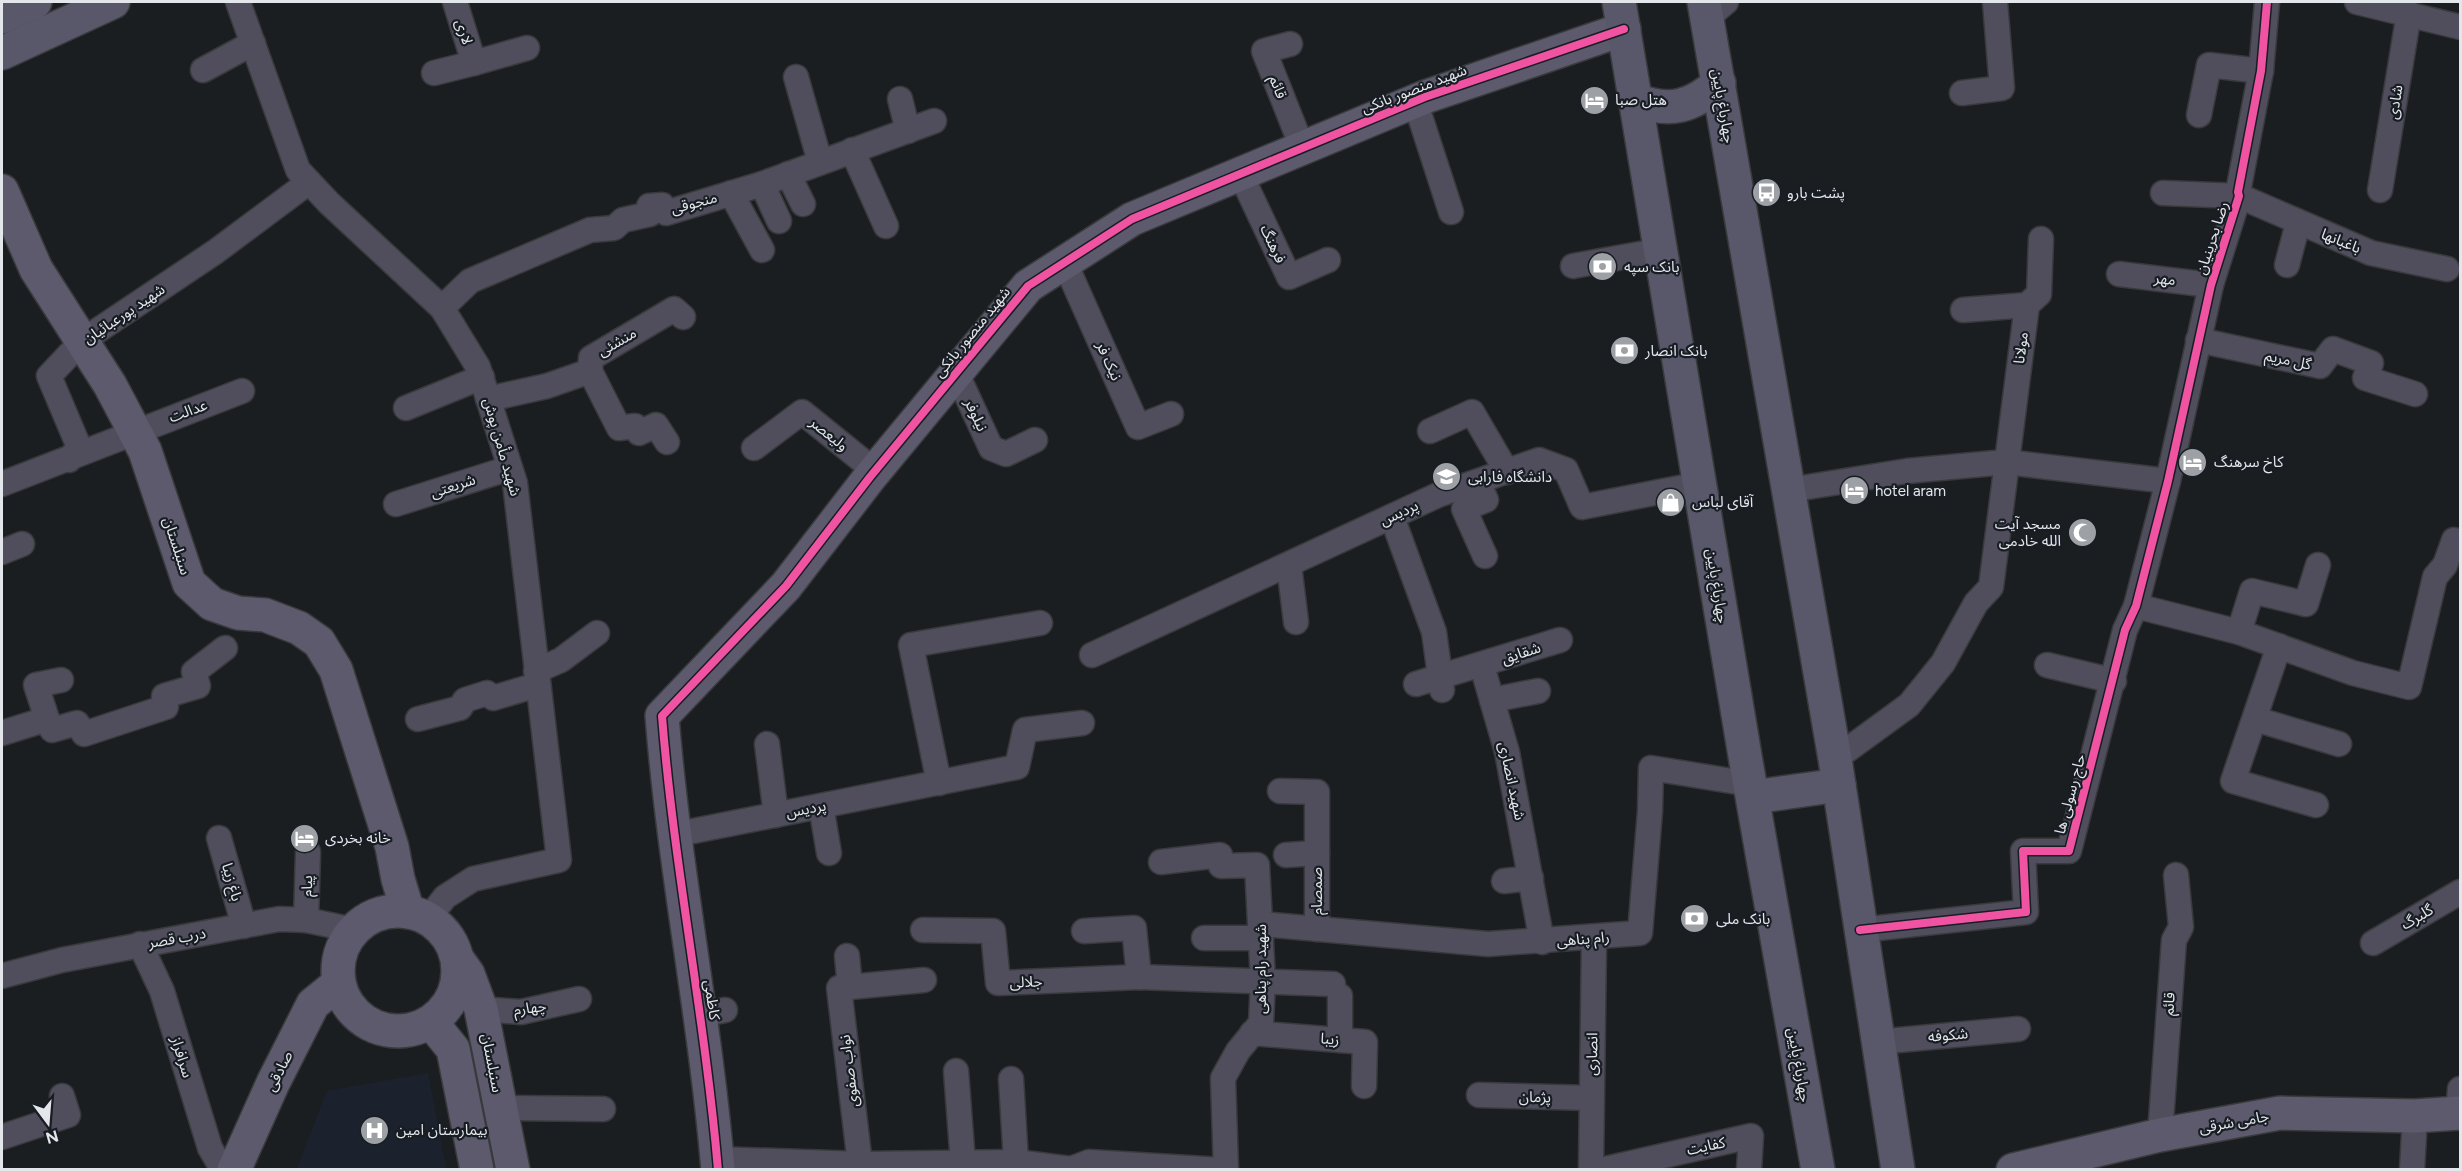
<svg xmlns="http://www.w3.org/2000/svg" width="2462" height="1171" font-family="Figtree,'Noto Sans Arabic',sans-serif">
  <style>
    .built { fill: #1b222e }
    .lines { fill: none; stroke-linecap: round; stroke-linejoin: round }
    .street-casing { stroke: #383a3c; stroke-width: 27 }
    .secondary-casing { stroke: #383a3c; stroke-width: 36 }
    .primary-casing { stroke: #383a3c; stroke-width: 36 }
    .street { stroke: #504e5c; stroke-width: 24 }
    .secondary { stroke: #5c5a6c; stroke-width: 33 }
    .primary { stroke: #59576a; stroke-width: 33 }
    .cycleway-casing { stroke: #181d24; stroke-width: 11 }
    .cycleway { stroke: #f153a3; stroke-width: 8 }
    .labels { text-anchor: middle; stroke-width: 4.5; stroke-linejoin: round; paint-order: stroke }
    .street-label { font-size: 15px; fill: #e3e6eb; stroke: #181d24 }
    .poi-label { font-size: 15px; fill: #e3e6eb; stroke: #181d24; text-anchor: start }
  </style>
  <rect width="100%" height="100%" fill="#1b1e21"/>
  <polygon class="built" points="428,1073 446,1169 297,1169 327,1091"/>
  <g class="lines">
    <defs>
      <g id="street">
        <polyline points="238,2 298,170 329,203 442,308 478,367 515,483 559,860 473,879 445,897 428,919"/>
        <polyline points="455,2 474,63 527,48"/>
        <polyline points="2357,2 2460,27"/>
        <polyline points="1707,18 1726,2"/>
        <polyline points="1290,44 1264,51 1302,147"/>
        <polyline points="203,70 253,43"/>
        <polyline points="434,73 474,63"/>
        <polyline points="796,77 820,162"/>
        <polyline points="1962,93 2002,88 1995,2"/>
        <polyline points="900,99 908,131"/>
        <polyline points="1415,101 1451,212"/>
        <polyline points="2199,115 2209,65 2261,71"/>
        <polyline points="852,150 886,226"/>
        <polyline points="1240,173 1289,277 1328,260"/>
        <polyline points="788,174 803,204"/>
        <polyline points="762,184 779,221"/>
        <polyline points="2380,190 2409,13"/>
        <polyline points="731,193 762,250"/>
        <polyline points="2163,193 2239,196 2371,253 2447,269"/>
        <polyline points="1065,263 1138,427 1171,414"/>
        <polyline points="2287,265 2298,223"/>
        <polyline points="1573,266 1662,250"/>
        <polyline points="2119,274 2211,285"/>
        <polyline points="442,308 470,281 590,230 614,228 623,220 650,214 649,206 662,205 666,213 762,184 934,121"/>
        <polyline points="1963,310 2027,305"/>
        <polyline points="2198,340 2320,366 2333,349 2371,363 2365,378 2415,394"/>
        <polyline points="590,371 619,428 635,426 639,433 656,425 667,442"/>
        <polyline points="956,372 991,448 1006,454 1035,440"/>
        <polyline points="488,399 547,386 590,371 591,358 674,309 683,317"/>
        <polyline points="406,408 482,377"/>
        <polyline points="1430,431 1472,412 1507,472"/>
        <polyline points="754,448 802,412 875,471"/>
        <polyline points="69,460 79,447 49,376 82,341 215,252 309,182"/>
        <polyline points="1478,482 1486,500 1464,509 1485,556"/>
        <polyline points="2,484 242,391"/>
        <polyline points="1789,490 1907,471 2006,462 2168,481"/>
        <polyline points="396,504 510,468"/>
        <polyline points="1392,517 1434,632 1442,690"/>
        <polyline points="2,552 22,544"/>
        <polyline points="1289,565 1296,622"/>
        <polyline points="2136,606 2239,632 2353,673 2409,687 2435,577 2445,565 2454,540 2460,542"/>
        <polyline points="2239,632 2252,591 2306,604 2318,565"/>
        <polyline points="2279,646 2233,781 2316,805"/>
        <polyline points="1092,655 1438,495 1539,460 1566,470 1582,507 1700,484"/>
        <polyline points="2047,665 2114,681"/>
        <polyline points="1482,666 1507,752 1542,942"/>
        <polyline points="536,671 561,660 597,633"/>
        <polyline points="1416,684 1560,640"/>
        <polyline points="1492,700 1538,691"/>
        <polyline points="47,719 36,685 61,680"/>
        <polyline points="418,719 460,708 465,700 487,693 493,698 537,685"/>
        <polyline points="2255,719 2339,744"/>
        <polyline points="2,733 47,719 52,730 77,723 84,734 166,707 164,696 198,686 194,672 225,648"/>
        <polyline points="767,744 776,815"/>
        <polyline points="1835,759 1909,705 1943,663 1976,603 1991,587 2027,305 2039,294 2041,239"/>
        <polyline points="939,783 911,645 1040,623"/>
        <polyline points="1280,791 1317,792 1317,929"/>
        <polyline points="821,806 829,853"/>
        <polyline points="673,835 1017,767 1025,730 1082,723"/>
        <polyline points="219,838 244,926"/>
        <polyline points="1286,855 1317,853"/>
        <polyline points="1161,862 1220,855 1221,866 1257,865 1263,981 1261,1023 1238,1051 1223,1078 1226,1170"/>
        <polyline points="1504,881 1531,878"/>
        <polyline points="306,920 308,852"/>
        <polyline points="1261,924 1488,944 1640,933 1650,811 1651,768 1750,784"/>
        <polyline points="923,930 993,931 998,983 1139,977 1333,984"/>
        <polyline points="1860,930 2026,912 2023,851 2069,851 2125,630 2136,606 2168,481 2211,285 2239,196 2238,192 2261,71 2267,2"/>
        <polyline points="1084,931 1134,928 1139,977"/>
        <polyline points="1204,938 1261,938"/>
        <polyline points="2373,943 2460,892"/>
        <polyline points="140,944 162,991 210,1148 223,1170"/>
        <polyline points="847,956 850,987"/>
        <polyline points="2,976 62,960 279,919 306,920 354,930"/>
        <polyline points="481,1009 521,1012 579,999"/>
        <polyline points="700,1015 725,1010"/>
        <polyline points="1252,1033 1365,1042 1364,1086"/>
        <polyline points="1340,1040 1340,996"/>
        <polyline points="1877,1042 2018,1029"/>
        <polyline points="956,1071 963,1163"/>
        <polyline points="1011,1079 1016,1162"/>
        <polyline points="1479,1095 1591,1098"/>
        <polyline points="501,1108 603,1109"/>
        <polyline points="2458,1114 2460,1089"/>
        <polyline points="2160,1135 2174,940 2181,927 2176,875"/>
        <polyline points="2,1137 68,1115 62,1096"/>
        <polyline points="717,1159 860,1164 1016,1162 1071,1169 1089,1162 1222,1170"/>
        <polyline points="860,1164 839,988 924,980"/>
        <polyline points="1591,1170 1594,938"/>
        <polyline points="1601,1170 1751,1136 1749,1170"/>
        <polyline points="2412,1170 2415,1116"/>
      </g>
      <g id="secondary">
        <polyline points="2,191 36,269 110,385 145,451 189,583 212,604 238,613 265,615 299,628 319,642 336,670 392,847 398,879 408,912"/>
        <circle cx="398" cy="971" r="60"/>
        <polyline points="458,960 468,974 481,1009 513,1170"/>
        <polyline points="431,1022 453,1049 477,1170"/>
        <polyline points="234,1170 273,1083 313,1004 339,983"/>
        <path d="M718,1170c-13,-153 -44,-302 -56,-454l124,-130 84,-109 158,-191 104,-67 293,-122 199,-68"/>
        <polyline points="2013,1170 2160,1135 2280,1113 2415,1116 2460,1113"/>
      </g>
      <g id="primary">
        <polyline points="1619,2 1746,762 1818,1170"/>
        <polyline points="1704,2 1835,759 1898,1170"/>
        <polyline points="2,17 35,2"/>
        <polyline points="2,53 113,2"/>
        <path d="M1636,100c34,13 56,7 83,-17"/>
        <polyline points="1753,797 1839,785"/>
      </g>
    </defs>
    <use href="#street" class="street-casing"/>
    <use href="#secondary" class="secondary-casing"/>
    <use href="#primary" class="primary-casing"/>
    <use href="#street" class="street"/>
    <use href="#secondary" class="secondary"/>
    <use href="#primary" class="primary"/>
    <defs>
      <g id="cycleway">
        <polyline points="1860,930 2026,912 2023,851 2069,851 2125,630 2136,606 2168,481 2211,285 2239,196 2238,192 2261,71 2267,2"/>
        <path d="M718,1170c-13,-153 -44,-302 -56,-454l124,-130 84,-109 158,-191 104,-67 293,-122 199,-68"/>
      </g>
    </defs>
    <use href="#cycleway" class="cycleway-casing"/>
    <use href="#cycleway" class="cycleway"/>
  </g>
  <defs>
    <symbol id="hotel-disc" viewBox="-11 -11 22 22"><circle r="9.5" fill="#9da0a4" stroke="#181d24"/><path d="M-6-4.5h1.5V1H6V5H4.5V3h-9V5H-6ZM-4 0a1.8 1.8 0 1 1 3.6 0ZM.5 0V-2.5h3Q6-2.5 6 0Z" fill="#fff"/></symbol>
    <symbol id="bus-disc" viewBox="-11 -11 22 22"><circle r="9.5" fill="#9da0a4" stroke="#181d24"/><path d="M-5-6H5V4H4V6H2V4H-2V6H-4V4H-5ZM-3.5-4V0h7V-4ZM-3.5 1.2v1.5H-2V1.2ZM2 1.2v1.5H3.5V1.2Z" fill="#fff"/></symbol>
    <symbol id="bank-disc" viewBox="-11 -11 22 22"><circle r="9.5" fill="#9da0a4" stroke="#181d24"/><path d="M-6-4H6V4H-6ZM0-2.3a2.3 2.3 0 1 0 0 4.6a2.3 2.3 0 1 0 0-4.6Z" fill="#fff"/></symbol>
    <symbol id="university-disc" viewBox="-11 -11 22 22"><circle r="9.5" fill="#9da0a4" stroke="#181d24"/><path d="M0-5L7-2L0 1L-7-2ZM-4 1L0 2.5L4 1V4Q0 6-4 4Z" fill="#fff"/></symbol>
    <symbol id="shop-disc" viewBox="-11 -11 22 22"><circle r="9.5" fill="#9da0a4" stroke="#181d24"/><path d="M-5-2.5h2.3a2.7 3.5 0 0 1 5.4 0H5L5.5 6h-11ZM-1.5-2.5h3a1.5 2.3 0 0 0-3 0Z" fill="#fff"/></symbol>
    <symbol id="mosque-disc" viewBox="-11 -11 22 22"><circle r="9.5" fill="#9da0a4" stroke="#181d24"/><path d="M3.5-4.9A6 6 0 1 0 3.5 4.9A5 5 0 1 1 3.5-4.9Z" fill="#fff"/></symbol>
    <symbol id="hospital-disc" viewBox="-11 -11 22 22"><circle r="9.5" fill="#9da0a4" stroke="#181d24"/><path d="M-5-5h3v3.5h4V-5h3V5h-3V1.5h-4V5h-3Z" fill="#fff"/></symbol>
  </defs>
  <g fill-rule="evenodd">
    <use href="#hotel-disc" x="1578" y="84" width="33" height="33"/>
    <use href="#bus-disc" x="1750" y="176" width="33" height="33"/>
    <use href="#bank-disc" x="1586" y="250" width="33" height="33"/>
    <use href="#bank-disc" x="1608" y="334" width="33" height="33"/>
    <use href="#hotel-disc" x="2176" y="446" width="33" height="33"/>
    <use href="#university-disc" x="1430" y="460" width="33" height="33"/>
    <use href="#hotel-disc" x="1838" y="474" width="33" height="33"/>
    <use href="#shop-disc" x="1654" y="486" width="33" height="33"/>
    <use href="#mosque-disc" x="2066" y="516" width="33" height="33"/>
    <use href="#hotel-disc" x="288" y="822" width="33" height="33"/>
    <use href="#bank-disc" x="1678" y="902" width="33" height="33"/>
    <use href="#hospital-disc" x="358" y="1114" width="33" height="33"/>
  </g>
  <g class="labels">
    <g class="street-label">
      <text transform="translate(464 32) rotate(72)" y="5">لاری</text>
      <text transform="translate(1278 87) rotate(69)" y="5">قائم</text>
      <text transform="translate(1414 89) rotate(-21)" y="5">شهید منصور بانکی</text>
      <text transform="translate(2395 102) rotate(-81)" y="5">شادی</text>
      <text transform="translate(1723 106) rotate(80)" y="5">چهارباغ پایین</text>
      <text transform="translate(694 203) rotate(-15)" y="5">منجوقی</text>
      <text transform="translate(2212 238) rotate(-72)" y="5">رضا بحرینیان</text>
      <text transform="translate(2341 241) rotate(22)" y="5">باغبانها</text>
      <text transform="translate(1273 244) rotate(65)" y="5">فرهنگ</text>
      <text transform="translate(2165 279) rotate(7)" y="5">مهر</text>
      <text transform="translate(124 314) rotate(-34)" y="5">شهید پورعبائیان</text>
      <text transform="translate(972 332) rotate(-51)" y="5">شهید منصور بانکی</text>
      <text transform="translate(617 342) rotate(-30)" y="5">منشئی</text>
      <text transform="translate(2021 348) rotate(-82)" y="5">مولانا</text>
      <text transform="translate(2288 360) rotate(12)" y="5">گل مریم</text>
      <text transform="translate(1109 361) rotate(66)" y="5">نیک فر</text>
      <text transform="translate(188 411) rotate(-20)" y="5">عدالت</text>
      <text transform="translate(976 415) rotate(65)" y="5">نیلوفر</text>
      <text transform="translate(829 434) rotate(39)" y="5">ولیعصر</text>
      <text transform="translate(502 447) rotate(74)" y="5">شهید مأمن پوش</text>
      <text transform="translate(453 486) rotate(-18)" y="5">شریعتی</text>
      <text transform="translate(1399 513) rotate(-25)" y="5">پردیس</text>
      <text transform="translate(177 546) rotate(72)" y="5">سنبلستان</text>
      <text transform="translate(1717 586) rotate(81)" y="5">چهارباغ پایین</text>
      <text transform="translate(1521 653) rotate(-18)" y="5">شقایق</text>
      <text transform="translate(1512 781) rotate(78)" y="5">شهید انصاری</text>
      <text transform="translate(2070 794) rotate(-75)" y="5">حاج رسولی ها</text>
      <text transform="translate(806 809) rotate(-11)" y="5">پردیس</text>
      <text transform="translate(232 882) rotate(74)" y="5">باغ زیبا</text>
      <text transform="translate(307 886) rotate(-89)" y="5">پیام</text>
      <text transform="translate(1317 891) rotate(-90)" y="5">صمصام</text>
      <text transform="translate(2417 917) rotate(-30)" y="5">گلبرگ</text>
      <text transform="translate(177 938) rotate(-10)" y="5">درب قصر</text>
      <text transform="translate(1583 939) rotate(-5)" y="5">رام پناهی</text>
      <text transform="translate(1261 969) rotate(-90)" y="5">شهید رام پناهی</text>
      <text transform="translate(1026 982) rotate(-2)" y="5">جلالی</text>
      <text transform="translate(712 1000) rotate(82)" y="5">کاظمی</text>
      <text transform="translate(2169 1004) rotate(-86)" y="5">قائم</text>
      <text transform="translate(530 1008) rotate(-8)" y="5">چهارم</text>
      <text transform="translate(1948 1035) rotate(-5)" y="5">شکوفه</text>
      <text transform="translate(1330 1039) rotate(5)" y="5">زیبا</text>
      <text transform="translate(1592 1054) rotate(-89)" y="5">انصاری</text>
      <text transform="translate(182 1057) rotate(73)" y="5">سرافراز</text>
      <text transform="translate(492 1063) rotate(79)" y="5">سنبلستان</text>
      <text transform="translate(1799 1065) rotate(80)" y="5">چهارباغ پایین</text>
      <text transform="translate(279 1071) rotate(-64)" y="5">صادقی</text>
      <text transform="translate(849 1071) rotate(-97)" y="5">نواب صفوی</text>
      <text transform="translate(1535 1097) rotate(1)" y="5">پژمان</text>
      <text transform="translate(2234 1122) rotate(-10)" y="5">جامی شرقی</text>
      <text transform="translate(1706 1146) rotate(-12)" y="5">کفایت</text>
    </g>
    <g class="poi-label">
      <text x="1615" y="105">هتل صبا</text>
      <text x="1787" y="198">پشت بارو</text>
      <text x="1624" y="272">بانک سپه</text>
      <text x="1645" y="356">بانک انصار</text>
      <text x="2214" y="467">کاخ سرهنگ</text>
      <text x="1468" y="482">دانشگاه فارابی</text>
      <text x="1875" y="496">hotel aram</text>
      <text x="1692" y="507">آقای لباس</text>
      <text x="2061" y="529" text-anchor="end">مسجد آیت<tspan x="2061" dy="17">الله خادمی</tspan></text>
      <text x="325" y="843">خانه بخردی</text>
      <text x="1716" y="924">بانک ملی</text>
      <text x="396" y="1135">بیمارستان امین</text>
    </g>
  </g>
  <rect width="2462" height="1171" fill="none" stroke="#e3e6eb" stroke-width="6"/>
  <g transform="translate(48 1123) rotate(164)" stroke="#181d24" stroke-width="4.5" paint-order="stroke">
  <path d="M0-4.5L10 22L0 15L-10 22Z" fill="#e3e6eb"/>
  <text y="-9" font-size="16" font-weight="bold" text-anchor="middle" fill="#e3e6eb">N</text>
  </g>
</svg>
